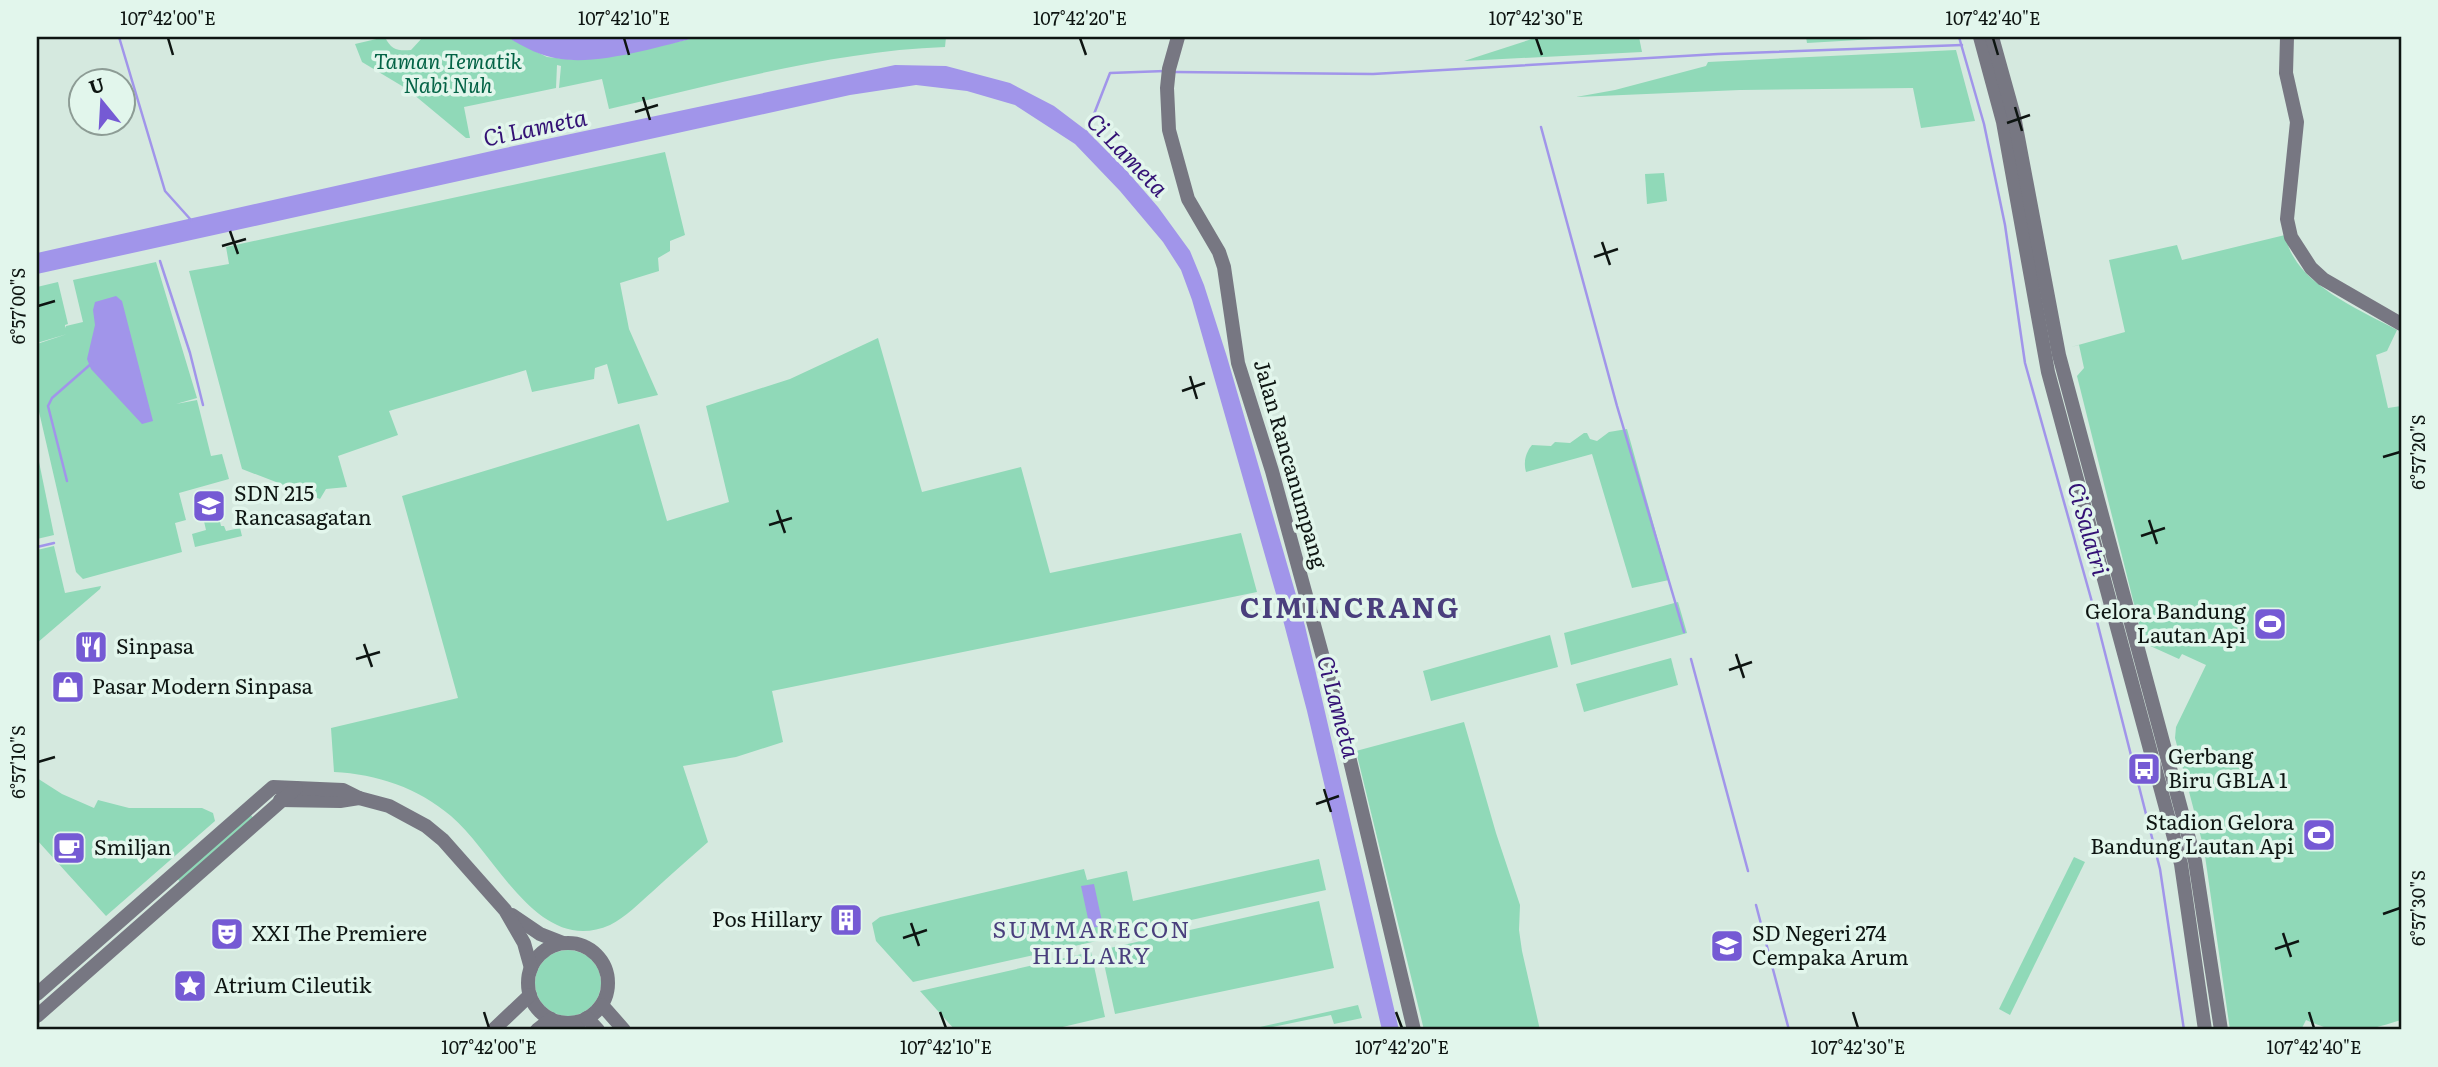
<svg xmlns="http://www.w3.org/2000/svg" width="2438" height="1067" font-family="Literata,serif">
  <style>
    .green { fill: #90d9b8 }
    .water { fill: #a195ea }
    .lines { fill: none; stroke-linecap: round; stroke-linejoin: round }
    .stream { stroke: #a195ea; stroke-width: 2.5 }
    .secondary { stroke: #777782; stroke-width: 14 }
    .ticks { fill: none; stroke: #0e1512; stroke-width: 2.5 }
    .labels { text-anchor: middle; stroke-width: 7; stroke-linejoin: round; paint-order: stroke }
    .park-label { font-size: 21px; font-style: italic; fill: #046346; stroke: #e2f6ec }
    .street-label { font-size: 21px; fill: #0e1512; stroke: #e2f6ec }
    .poi-label { font-size: 21px; fill: #0e1512; stroke: #e2f6ec; text-anchor: start }
    .water-label { font-size: 23px; font-style: italic; fill: #331175; stroke: #e2f6ec }
    .neighbourhood-label { font-size: 23px; letter-spacing: 2px; fill: #4a3f7d; stroke: #e2f6ec }
    .district-label { font-size: 28px; font-weight: bold; letter-spacing: 2px; fill: #4a3f7d; stroke: #e2f6ec }
    .neatline { fill: none; stroke: #0e1512; stroke-width: 2.5 }
    .ticks-label { font-size: 18px; text-anchor: middle; fill: #0e1512 }
  </style>
  <rect width="100%" height="100%" fill="#d5e9df"/>
  <g class="green">
    <path d="M385,37c6,13 13,14 26,13l12,-13h84l40,20 30,3 37,-4 85,-19h247l-1,10c-112,4 -227,37 -336,62l-7,-30 -43,9 2,-22 -4,-1 -1,23 -92,19 6,31h-4l-59,-49 -45,-27 -7,-18z"/>
    <polygon points="1538,37 1639,37 1642,52 1464,61"/>
    <polygon points="1806,37 1909,37 1807,43"/>
    <polygon points="1956,50 1975,121 1921,128 1913,88 1740,90 1576,97 1615,90 1706,66 1708,62"/>
    <polygon points="665,152 685,235 670,241 670,251 658,258 659,271 620,283 629,329 658,395 618,404 607,364 595,368 594,379 532,392 526,370 389,411 398,435 338,456 347,487 326,489 320,499 242,469 189,271 229,264 226,247"/>
    <polygon points="1664,173 1667,201 1647,204 1645,174"/>
    <path d="M2285,235c2,7 4,15 8,21 19,34 71,56 104,74l-10,21 -11,4 12,53 13,-2v614c-38,12 -57,17 -95,0l-5,10h-71l-26,-181 -29,-111 1,-11 30,-62 -24,-11 -3,5 -31,-14 -5,-5 -66,-264 7,-8 -5,-23 -8,2 54,-15 -16,-72 68,-15 5,15z"/>
    <polygon points="156,262 197,398 176,404 197,400 211,456 222,454 229,479 179,493 186,520 175,523 182,552 83,579 76,572 37,403 37,344 67,334 37,343 37,287 58,282 68,324 65,325 65,328 66,326 83,322 73,280"/>
    <path d="M878,338l44,154 99,-25 29,106 191,-40 16,59 -485,99 11,51 -47,15 -53,9 25,76c-19,17 -38,33 -56,50 -13,11 -26,25 -42,33 -72,32 -114,-71 -159,-109 -33,-28 -74,-42 -117,-44l-3,-44 127,-30 -56,-202 237,-72 28,97 62,-19 -23,-96 84,-27z"/>
    <path d="M1627,429l42,151 -37,8 -40,-134 -66,18c-3,-10 0,-20 6,-27l19,1 4,-4 15,1 14,-10h3l3,6 7,2 12,-9z"/>
    <polygon points="37,452 54,535 37,539"/>
    <polygon points="215,500 221,526 224,526 226,531 240,528 242,536 195,547 192,534 206,530 200,504"/>
    <polygon points="54,546 65,593 101,586 100,589 37,643 37,550"/>
    <polygon points="1678,602 1687,633 1571,665 1564,633"/>
    <polygon points="1550,635 1558,667 1431,701 1423,671"/>
    <polygon points="1671,658 1678,685 1584,712 1576,684"/>
    <polygon points="1464,722 1496,833 1520,905 1519,930 1522,951 1540,1030 1424,1030 1356,751"/>
    <polygon points="37,778 62,794 94,808 98,800 129,808 202,808 213,813 215,821 106,916 37,840"/>
    <polygon points="250,814 254,819 181,883 177,878"/>
    <polygon points="2074,857 2085,862 2010,1015 1999,1009"/>
    <polygon points="1319,859 1326,890 913,982 876,941 872,923 880,917 1084,869 1087,880 1127,871 1133,901"/>
    <polygon points="1319,901 1334,968 1115,1014 1101,950"/>
    <circle cx="568" cy="983" r="33"/>
    <polygon points="1091,952 1105,1017 1050,1030 955,1030 920,991"/>
    <polygon points="1358,1005 1362,1018 1334,1024 1331,1015 1258,1030 1247,1030"/>
  </g>
  <g class="water">
    <path d="M507,37h192c-39,9 -98,28 -138,22 -20,-2 -37,-12 -54,-22z"/>
    <polygon points="895,65 946,66 1010,83 1054,106 1087,131 1126,170 1158,207 1190,251 1204,285 1227,357 1305,626 1399,1030 1382,1030 1307,711 1278,601 1192,300 1181,270 1163,242 1120,191 1075,144 1015,105 967,91 916,85 850,95 37,274 37,253 505,148"/>
    <polygon points="116,296 122,301 153,421 142,424 91,369 87,359 95,325 93,310 95,302"/>
    <polygon points="1094,884 1103,926 1090,928 1081,886"/>
  </g>
  <g class="lines">
    <g class="stream">
      <polyline points="119,37 165,191 191,220"/>
      <polyline points="1959,37 1984,124 2005,225 2025,363 2092,602 2160,869 2184,1030"/>
      <polyline points="1175,72 1373,74 1718,54 1962,45"/>
      <polyline points="1541,127 1617,406 1684,632"/>
      <polyline points="1087,132 1110,73 1165,71"/>
      <polyline points="160,261 190,353 203,405"/>
      <polyline points="67,481 48,406 52,398 92,363"/>
      <polyline points="37,547 54,543"/>
      <polyline points="1691,659 1748,871"/>
      <polyline points="1756,905 1789,1030"/>
    </g>
    <g class="secondary">
      <polyline points="1178,37 1169,69 1167,88 1169,130 1188,199 1219,252 1224,267 1238,363 1272,471 1342,727 1414,1030"/>
      <polyline points="1980,37 2003,122 2048,372 2181,864 2205,1030"/>
      <polyline points="1992,37 2014,116 2059,355 2195,861 2221,1030"/>
      <polyline points="2287,37 2286,73 2297,122 2287,219 2291,237 2311,268 2323,279 2401,324"/>
      <polyline points="280,800 340,801 359,798"/>
      <polyline points="512,915 540,934 563,943"/>
      <circle cx="568" cy="983" r="40"/>
      <polyline points="37,994 273,787 343,790 359,798 389,806 426,826 443,840 505,910 524,943 531,968"/>
      <polyline points="602,1005 624,1030"/>
      <polyline points="37,1016 296,788"/>
      <polyline points="587,1018 598,1030"/>
      <polyline points="493,1030 530,995"/>
      <polyline points="537,1030 551,1019"/>
    </g>
  </g>
  <path class="ticks" d="M168,38l5,17M624,38l5,17M1080,38l6,17M1536,38l6,17M1993,38l5,17M643,97l7,23M2015,107l7,24M635,112l23,-7M2007,123l23,-8M230,231l8,23M1602,242l8,23M222,246l24,-7M1594,257l24,-8M38,306l17,-5M1190,376l7,23M1182,391l23,-8M2383,457l17,-5M777,510l8,23M2149,520l8,24M769,525l23,-7M2141,536l24,-8M364,644l8,23M1736,654l8,24M356,659l24,-7M1729,670l23,-8M38,762l17,-5M1324,789l7,23M1316,804l23,-8M2383,914l17,-6M911,923l8,23M2283,933l8,24M903,938l24,-8M2275,949l24,-8M484,1012l5,16M940,1012l6,16M1396,1012l6,16M1853,1012l5,16M2309,1012l5,16"/>
  <defs>
    <symbol id="school-square" viewBox="-11 -11 22 22"><rect x="-9" y="-9" width="18" height="18" rx="4" fill="#755ad4" stroke="#e2f6ec"/><path d="M0-5L7-2L0 1L-7-2ZM-4 1L0 2.5L4 1V4Q0 6-4 4Z" fill="#fff"/></symbol>
    <symbol id="stadium-square" viewBox="-11 -11 22 22"><rect x="-9" y="-9" width="18" height="18" rx="4" fill="#755ad4" stroke="#e2f6ec"/><path d="M0-5a6.5 5 0 1 0 0 10a6.5 5 0 1 0 0-10ZM-3.5-1.8h7v3.6h-7Z" fill="#fff"/></symbol>
    <symbol id="restaurant-square" viewBox="-11 -11 22 22"><rect x="-9" y="-9" width="18" height="18" rx="4" fill="#755ad4" stroke="#e2f6ec"/><path d="M-5-6h1v4h1v-4h1v4h1v-4h1v5L-1.5 .5V6h-2V.5L-5-1ZM5-6V6H3V1.5H1.5Q1.5-4 5-6Z" fill="#fff"/></symbol>
    <symbol id="shop-square" viewBox="-11 -11 22 22"><rect x="-9" y="-9" width="18" height="18" rx="4" fill="#755ad4" stroke="#e2f6ec"/><path d="M-5-2.5h2.3a2.7 3.5 0 0 1 5.4 0H5L5.5 6h-11ZM-1.5-2.5h3a1.5 2.3 0 0 0-3 0Z" fill="#fff"/></symbol>
    <symbol id="bus-square" viewBox="-11 -11 22 22"><rect x="-9" y="-9" width="18" height="18" rx="4" fill="#755ad4" stroke="#e2f6ec"/><path d="M-5-6H5V4H4V6H2V4H-2V6H-4V4H-5ZM-3.5-4V0h7V-4ZM-3.5 1.2v1.5H-2V1.2ZM2 1.2v1.5H3.5V1.2Z" fill="#fff"/></symbol>
    <symbol id="cafe-square" viewBox="-11 -11 22 22"><rect x="-9" y="-9" width="18" height="18" rx="4" fill="#755ad4" stroke="#e2f6ec"/><path d="M-5.5-4.5H6V0H3Q3 3.5 0 3.5H-2.5Q-5.5 3.5-5.5 0ZM3-3.2v2h1.7v-2ZM-6 4.5H4V6H-6Z" fill="#fff"/></symbol>
    <symbol id="building-square" viewBox="-11 -11 22 22"><rect x="-9" y="-9" width="18" height="18" rx="4" fill="#755ad4" stroke="#e2f6ec"/><path d="M-4-6H4V6H1V3H-1V6H-4ZM-2.5-4.3h1.7v1.8h-1.7ZM.8-4.3h1.7v1.8H.8ZM-2.5-1h1.7V.8h-1.7ZM.8-1h1.7V.8H.8Z" fill="#fff"/></symbol>
    <symbol id="theatre-square" viewBox="-11 -11 22 22"><rect x="-9" y="-9" width="18" height="18" rx="4" fill="#755ad4" stroke="#e2f6ec"/><path d="M-5-5.5Q0-4 5-5.5V0Q5 5 0 6Q-5 5-5 0ZM-3.3-2.5H-1v1.5H-3.3ZM1-2.5H3.3v1.5H1ZM-2.8 1Q0 5.5 2.8 1Z" fill="#fff"/></symbol>
    <symbol id="sight-square" viewBox="-11 -11 22 22"><rect x="-9" y="-9" width="18" height="18" rx="4" fill="#755ad4" stroke="#e2f6ec"/><path d="M0-6L1.8-2.2L6-1.7L2.9 1.2L3.7 5.4L0 3.3L-3.7 5.4L-2.9 1.2L-6-1.7L-1.8-2.2Z" fill="#fff"/></symbol>
  </defs>
  <g fill-rule="evenodd">
    <use href="#school-square" x="190" y="487" width="38" height="38"/>
    <use href="#stadium-square" x="2251" y="605" width="38" height="38"/>
    <use href="#restaurant-square" x="72" y="628" width="38" height="38"/>
    <use href="#shop-square" x="49" y="668" width="38" height="38"/>
    <use href="#bus-square" x="2125" y="750" width="38" height="38"/>
    <use href="#stadium-square" x="2300" y="816" width="38" height="38"/>
    <use href="#cafe-square" x="50" y="829" width="38" height="38"/>
    <use href="#building-square" x="827" y="901" width="38" height="38"/>
    <use href="#theatre-square" x="208" y="915" width="38" height="38"/>
    <use href="#school-square" x="1708" y="927" width="38" height="38"/>
    <use href="#sight-square" x="171" y="967" width="38" height="38"/>
  </g>
  <g class="labels">
    <g class="park-label">
      <text x="448" y="69">Taman Tematik<tspan x="448" dy="24">Nabi Nuh</tspan></text>
    </g>
    <g class="street-label">
      <text transform="translate(1290 464) rotate(74)" y="7">Jalan Rancanumpang</text>
    </g>
    <g class="poi-label">
      <text x="234" y="501">SDN 215<tspan x="234" dy="24">Rancasagatan</tspan></text>
      <text x="2246" y="619" text-anchor="end">Gelora Bandung<tspan x="2246" dy="24">Lautan Api</tspan></text>
      <text x="116" y="654">Sinpasa</text>
      <text x="92" y="694">Pasar Modern Sinpasa</text>
      <text x="2168" y="764">Gerbang<tspan x="2168" dy="24">Biru GBLA 1</tspan></text>
      <text x="2294" y="830" text-anchor="end">Stadion Gelora<tspan x="2294" dy="24">Bandung Lautan Api</tspan></text>
      <text x="94" y="855">Smiljan</text>
      <text x="822" y="927" text-anchor="end">Pos Hillary</text>
      <text x="252" y="941">XXI The Premiere</text>
      <text x="1752" y="941">SD Negeri 274<tspan x="1752" dy="24">Cempaka Arum</tspan></text>
      <text x="214" y="993">Atrium Cileutik</text>
    </g>
    <g class="water-label">
      <text transform="translate(535 128) rotate(-12)" y="8">Ci Lameta</text>
      <text transform="translate(1127 155) rotate(46)" y="8">Ci Lameta</text>
      <text transform="translate(2088 529) rotate(74)" y="8">Ci Salatri</text>
      <text transform="translate(1338 707) rotate(75)" y="8">Ci Lameta</text>
    </g>
    <g class="neighbourhood-label">
      <text x="1092" y="938">SUMMARECON<tspan x="1092" dy="26">HILLARY</tspan></text>
    </g>
    <g class="district-label">
      <text x="1350" y="618">CIMINCRANG</text>
    </g>
  </g>
  <rect width="2438" height="1067" fill="none" stroke="#e2f6ec" stroke-width="77"/>
  <g transform="translate(102 102) rotate(342)"><circle r="33" fill="#e2f6ec" stroke="#8d9c95" stroke-width="2"/>
  <path d="M0-5L12 26L0 18L-12 26Z" fill="#755ad4"/>
  <text y="-10" font-size="19" font-weight="bold" text-anchor="middle" fill="#0e1512">U</text>
  </g>
  <rect x="38" y="38" width="2362" height="990" class="neatline"/>
  <g class="ticks-label">
    <text x="168" y="25">107°42'00"E</text>
    <text x="624" y="25">107°42'10"E</text>
    <text x="1080" y="25">107°42'20"E</text>
    <text x="1536" y="25">107°42'30"E</text>
    <text x="1993" y="25">107°42'40"E</text>
    <text transform="translate(19 306) rotate(-90)" y="6">6°57'00"S</text>
    <text transform="translate(2419 452) rotate(-90)" y="6">6°57'20"S</text>
    <text transform="translate(19 762) rotate(-90)" y="6">6°57'10"S</text>
    <text transform="translate(2419 908) rotate(-90)" y="6">6°57'30"S</text>
    <text x="489" y="1054">107°42'00"E</text>
    <text x="946" y="1054">107°42'10"E</text>
    <text x="1402" y="1054">107°42'20"E</text>
    <text x="1858" y="1054">107°42'30"E</text>
    <text x="2314" y="1054">107°42'40"E</text>
  </g>
</svg>
